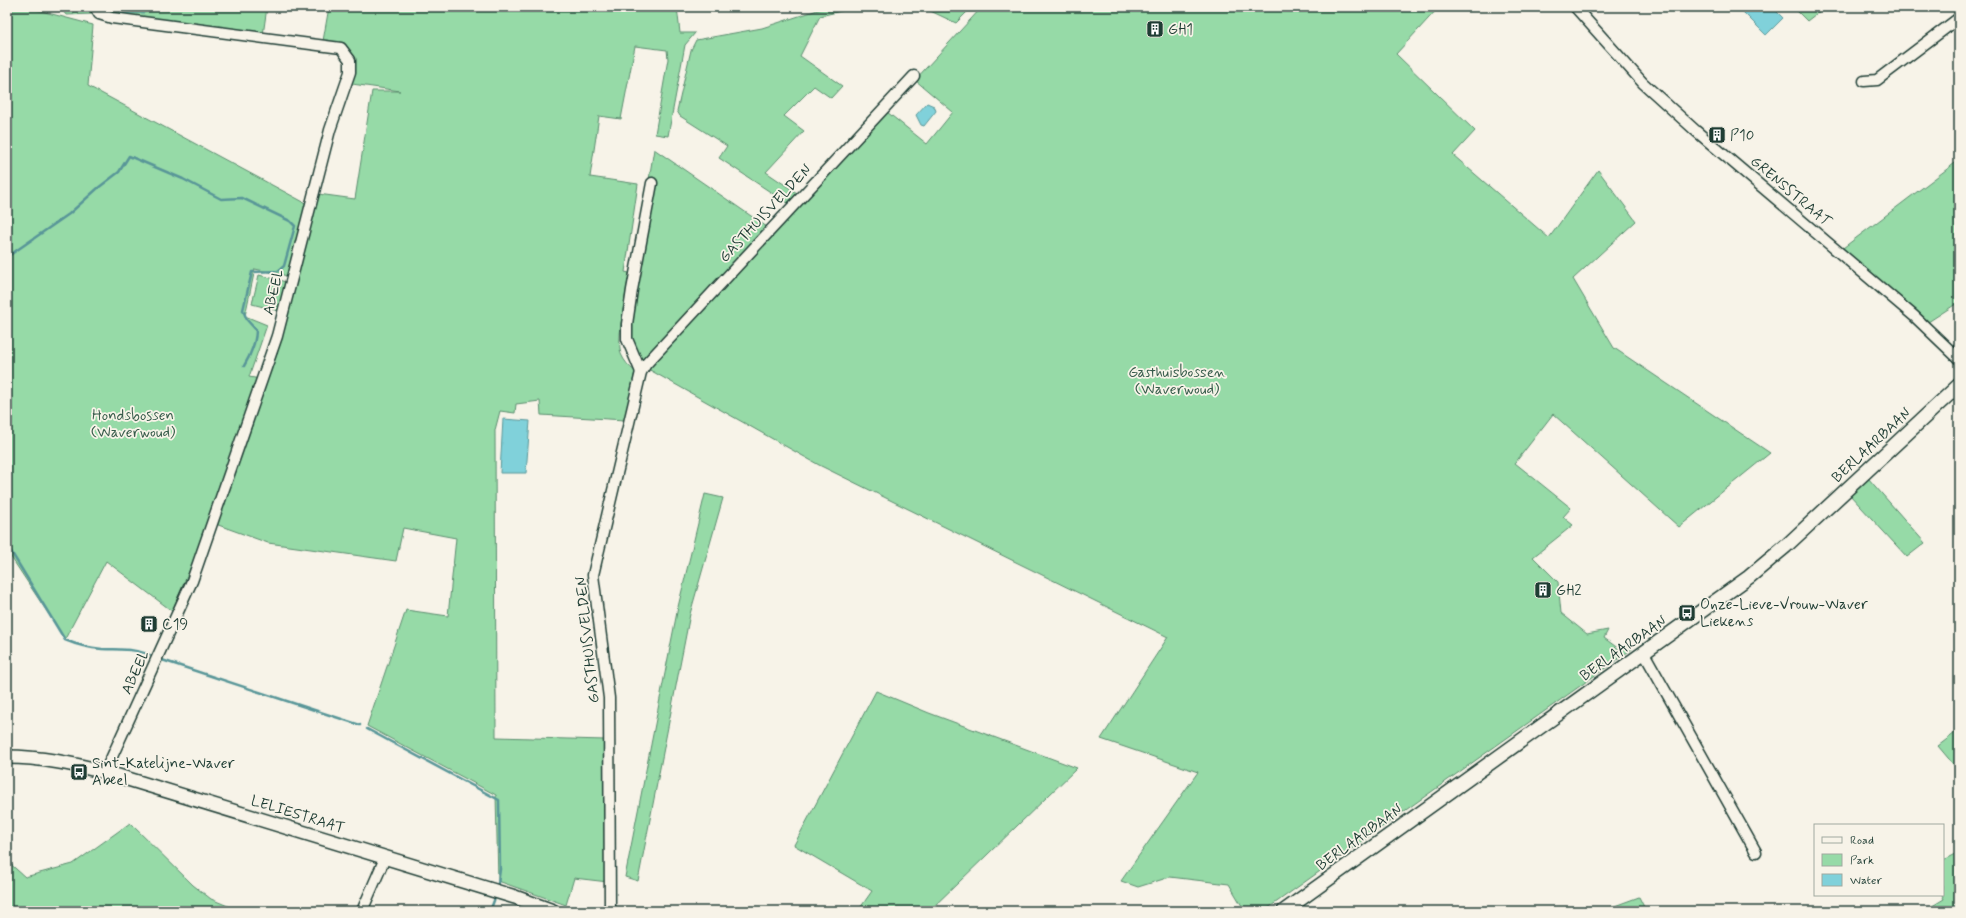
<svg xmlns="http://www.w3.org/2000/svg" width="1966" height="918" font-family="Mynerve,sans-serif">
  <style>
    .green { fill: #96daa7; stroke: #5a8c6e }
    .water { fill: #80d1da; stroke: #599698 }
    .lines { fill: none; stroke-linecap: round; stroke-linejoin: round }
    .stream { stroke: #599698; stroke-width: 2.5 }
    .minor-casing { stroke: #1f3d34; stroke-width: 13 }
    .tertiary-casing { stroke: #1f3d34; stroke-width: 16 }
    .minor { stroke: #f7f3e8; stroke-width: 10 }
    .tertiary { stroke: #f7f3e8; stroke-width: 13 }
    .labels { text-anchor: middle; stroke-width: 3.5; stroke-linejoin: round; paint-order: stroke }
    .poi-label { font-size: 15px; fill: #1f3d34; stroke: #f7f3e8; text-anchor: start }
    .street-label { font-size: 15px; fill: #1f3d34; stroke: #f7f3e8 }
    .park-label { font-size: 15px; fill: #375c4b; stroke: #f7f3e8 }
  </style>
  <rect width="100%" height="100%" fill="#f7f3e8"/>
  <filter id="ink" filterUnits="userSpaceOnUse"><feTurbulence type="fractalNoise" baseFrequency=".025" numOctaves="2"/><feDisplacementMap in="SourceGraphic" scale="8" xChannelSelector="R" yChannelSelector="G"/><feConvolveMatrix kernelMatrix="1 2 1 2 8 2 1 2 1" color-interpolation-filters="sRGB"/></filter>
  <g filter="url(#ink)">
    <g class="green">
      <path d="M7,7h19l67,18 -5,61 221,119 -21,71 -33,-7 -10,47 22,9 -18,52 17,3 22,-67 30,-119 37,5 17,-108h28l-48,-7c2,-14 6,-33 -10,-40 -5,-2 -13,-2 -19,-3l6,-34h348l3,26h15l-10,12 -17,91 -13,-2 13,-75 -1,-9 -32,-4 -14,73 -22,-3 -9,61 48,7 -13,88 4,1c-2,18 -13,65 -8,81 3,7 8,13 14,17l-10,49 -84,-5 -1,-14 -24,3 -1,9 -15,-2 -5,19 1,307 109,3 3,142 -34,-4 -8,27 -68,-24 -2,-86 -129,-69 39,-116 42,6 8,-78 -53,-10 -7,33 -128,-18 -58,-21 -38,89 -66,-50 -41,78 -58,-88z"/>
      <polygon points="60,7 91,7 93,14 66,15"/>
      <polygon points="106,7 267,7 263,35 152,20 112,13"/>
      <polygon points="827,7 858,7 820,16 800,56 842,86 831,98 814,86 784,116 804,131 766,172 800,195 787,203 719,158 727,146 680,116 677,111 691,50 696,40 762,28"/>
      <polygon points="922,7 972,7 956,23"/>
      <polygon points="982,7 1439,7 1396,54 1475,131 1453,155 1549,238 1598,170 1636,221 1573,279 1614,348 1770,453 1679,527 1553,414 1515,463 1571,508 1563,517 1573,525 1533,557 1558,582 1561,613 1587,634 1608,630 1604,638 1619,649 1626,645 1632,649 1264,911 1245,911 1229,884 1170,877 1138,887 1121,881 1198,772 1101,739 1168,637 819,465 648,369 887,112 927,144 953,112 915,80"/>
      <polygon points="1793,7 1825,7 1807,21"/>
      <polygon points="654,149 767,227 641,364 628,347 636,302 636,259"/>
      <polygon points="1959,160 1959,302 1925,324 1839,251"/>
      <polygon points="259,275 286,282 279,311 252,304"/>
      <polygon points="1868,478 1925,543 1907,557 1849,494"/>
      <polygon points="705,494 723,498 690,614 638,881 625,877 678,607"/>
      <polygon points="876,691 929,713 1077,768 929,911 858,911 872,891 794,845"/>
      <polygon points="1959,730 1959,771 1938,746"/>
      <polygon points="130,823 193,885 211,899 240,911 7,911 7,861 25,877 73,864"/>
      <polygon points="1959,852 1959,911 1924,911 1944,899 1942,895 1943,860"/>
      <polygon points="1639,897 1646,911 1601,911"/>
    </g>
    <g class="water">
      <polygon points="109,7 145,9 144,13 126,13"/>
      <polygon points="1738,7 1772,7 1783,18 1766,35"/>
      <polygon points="927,103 934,106 936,111 924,126 921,125 916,115"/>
      <polygon points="503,419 530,421 526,473 500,473"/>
    </g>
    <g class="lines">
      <g class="stream">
        <path d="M7,257l62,-43 29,-26 21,-16 10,-16 54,23 38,20 21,-1 48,23 5,5 -11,40 -6,5 -26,1 -9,38 4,10 9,10c0,13 -5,24 -12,36"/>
        <path d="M7,545l58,95c12,5 24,8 37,9 19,1 35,-1 52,8"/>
        <polyline points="162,660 360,725"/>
        <polyline points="367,729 499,800 500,869 498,884"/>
        <polyline points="490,911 495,898"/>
      </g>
      <defs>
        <g id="minor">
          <polyline points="95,7 99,14 112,18 341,48 350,60 350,72 330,130 277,336 192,581 105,772"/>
          <polyline points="1575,7 1643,83 1696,131 1914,316 1959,359"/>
          <polyline points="1864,81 1877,80 1959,18"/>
          <polyline points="641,372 627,339 627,324 632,290 652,183"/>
          <polyline points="1644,653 1756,852"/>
          <polyline points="362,911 385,858"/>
          <polyline points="610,911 609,698 593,575 641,372 646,364 914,76"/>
        </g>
        <g id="tertiary">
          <path d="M7,757c34,0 66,7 98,15l410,125 38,14"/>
          <polyline points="1284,911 1749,577 1786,546 1959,385"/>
        </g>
      </defs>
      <use href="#minor" class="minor-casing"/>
      <use href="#tertiary" class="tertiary-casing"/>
      <use href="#minor" class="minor"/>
      <use href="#tertiary" class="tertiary"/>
    </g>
  </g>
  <defs>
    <symbol id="building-square" viewBox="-11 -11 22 22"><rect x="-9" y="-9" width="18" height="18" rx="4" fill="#1f3d34" stroke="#f7f3e8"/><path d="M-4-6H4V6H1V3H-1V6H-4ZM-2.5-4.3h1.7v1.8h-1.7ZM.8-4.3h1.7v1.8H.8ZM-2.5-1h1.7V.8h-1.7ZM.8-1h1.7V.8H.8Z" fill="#fff"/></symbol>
    <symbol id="bus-square" viewBox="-11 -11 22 22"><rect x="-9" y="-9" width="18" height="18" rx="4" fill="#1f3d34" stroke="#f7f3e8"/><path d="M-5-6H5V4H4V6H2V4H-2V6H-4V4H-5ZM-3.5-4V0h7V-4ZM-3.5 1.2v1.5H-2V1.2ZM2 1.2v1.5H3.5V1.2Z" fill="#fff"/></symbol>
  </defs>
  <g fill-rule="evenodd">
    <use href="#building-square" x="1145" y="19" width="20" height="20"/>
    <use href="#building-square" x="1707" y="125" width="20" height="20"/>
    <use href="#building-square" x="1533" y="580" width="20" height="20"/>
    <use href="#bus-square" x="1677" y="603" width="20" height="20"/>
    <use href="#building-square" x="139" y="614" width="20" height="20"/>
    <use href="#bus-square" x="69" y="762" width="20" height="20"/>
  </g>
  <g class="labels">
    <g class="poi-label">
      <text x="1168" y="34">GH1</text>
      <text x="1730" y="140">P10</text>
      <text x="1556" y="595">GH2</text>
      <text x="1700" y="609">Onze-Lieve-Vrouw-Waver<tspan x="1700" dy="17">Liekens</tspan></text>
      <text x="162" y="629">C19</text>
      <text x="92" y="768">Sint-Katelijne-Waver<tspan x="92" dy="17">Abeel</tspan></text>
    </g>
    <g class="street-label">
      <text transform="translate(1791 191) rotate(40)" y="5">GRENSSTRAAT</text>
      <text transform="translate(765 213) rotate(-47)" y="5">GASTHUISVELDEN</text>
      <text transform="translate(273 292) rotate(-76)" y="5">ABEEL</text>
      <text transform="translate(1871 445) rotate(-43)" y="5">BERLAARBAAN</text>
      <text transform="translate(587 640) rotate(-96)" y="5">GASTHUISVELDEN</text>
      <text transform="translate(1623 648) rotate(-35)" y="5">BERLAARBAAN</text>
      <text transform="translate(135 672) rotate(-65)" y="5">ABEEL</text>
      <text transform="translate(298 814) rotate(17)" y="5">LELIESTRAAT</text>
      <text transform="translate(1359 837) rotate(-36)" y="5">BERLAARBAAN</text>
    </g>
    <g class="park-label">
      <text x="1177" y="377">Gasthuisbossen<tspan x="1177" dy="17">(Waverwoud)</tspan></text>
      <text x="133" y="420">Hondsbossen<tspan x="133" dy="17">(Waverwoud)</tspan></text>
    </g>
  </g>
  <rect width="1966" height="918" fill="none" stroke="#f7f3e8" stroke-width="24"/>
  <rect x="12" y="12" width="1942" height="894" fill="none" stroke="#1f3d34" stroke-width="1.5" filter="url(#ink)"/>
  <rect x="1814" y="824" width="130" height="72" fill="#f7f3e8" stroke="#a1aaa0"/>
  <rect x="1822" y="837" width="20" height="6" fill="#f7f3e8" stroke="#a1aaa0"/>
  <text x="1850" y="844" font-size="12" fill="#1f3d34">Road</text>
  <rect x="1822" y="854" width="20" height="12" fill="#96daa7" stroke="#a1aaa0"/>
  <text x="1850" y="864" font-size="12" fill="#1f3d34">Park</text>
  <rect x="1822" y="874" width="20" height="12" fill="#80d1da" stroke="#a1aaa0"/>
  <text x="1850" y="884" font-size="12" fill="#1f3d34">Water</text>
</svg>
